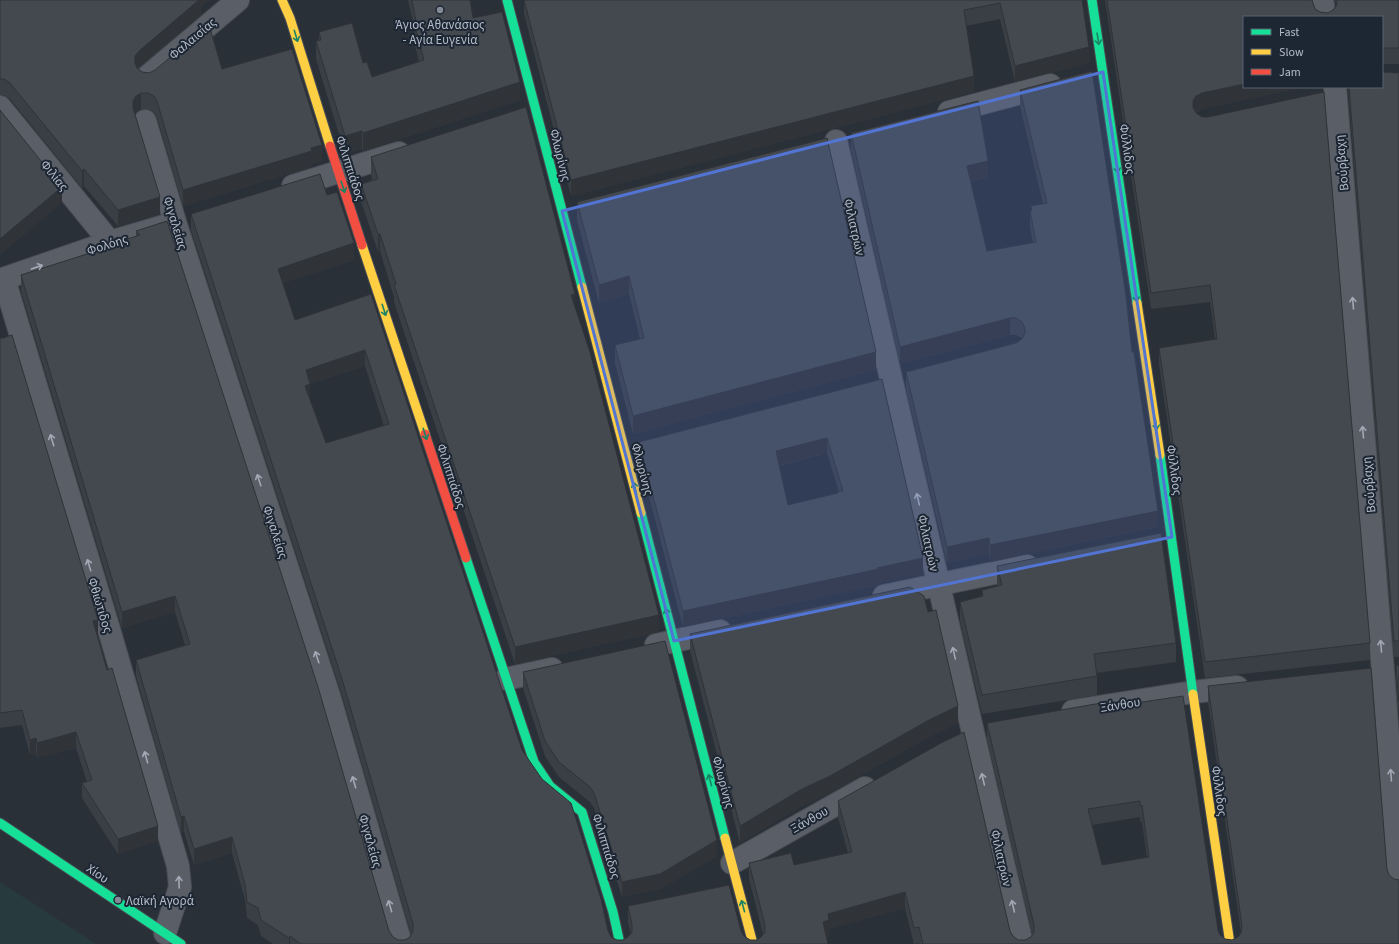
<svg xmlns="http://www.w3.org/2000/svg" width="1399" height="944" font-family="'Source Sans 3',sans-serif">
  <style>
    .green { fill: #273a3e }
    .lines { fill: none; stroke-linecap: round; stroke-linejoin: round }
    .street-casing { stroke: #484c53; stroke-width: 24 }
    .fast-casing { stroke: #484c53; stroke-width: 11 }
    .slow-casing { stroke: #484c53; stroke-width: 11 }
    .jam-casing { stroke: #484c53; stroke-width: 11 }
    .street { stroke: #5a5e66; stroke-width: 22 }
    .fast { stroke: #16e098; stroke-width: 9 }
    .slow { stroke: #ffcf43; stroke-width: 9 }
    .jam { stroke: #f24e42; stroke-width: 9 }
    .wall { fill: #3a3f45; fill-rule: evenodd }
    .shaded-wall { fill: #303338 }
    .building { fill: #444950; stroke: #303338; fill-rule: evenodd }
    .oneway { stroke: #1a8366 }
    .oneway2 { stroke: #a2a9b5 }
    .marked { fill: #5274d3; fill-opacity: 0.2; stroke: #5274d3; stroke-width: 3; stroke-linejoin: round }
    .poi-dot { fill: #848b96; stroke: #1d2633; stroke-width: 1.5 }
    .labels { text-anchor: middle; stroke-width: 4; stroke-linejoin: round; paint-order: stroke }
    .poi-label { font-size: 13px; fill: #b4bcc9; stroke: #1d2633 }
    .street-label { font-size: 13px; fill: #b4bcc9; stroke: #1d2633 }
  </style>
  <rect width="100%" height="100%" fill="#2a3038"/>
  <polygon class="green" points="0,882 96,944 0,944"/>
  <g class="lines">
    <defs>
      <g id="street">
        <polyline points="1322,0 1325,17"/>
        <polyline points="147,77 238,0"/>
        <polyline points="1335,87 1383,671 1399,884"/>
        <polyline points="0,107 110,242"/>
        <polyline points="949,112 1050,85"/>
        <polyline points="145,121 175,222 330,699 401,944"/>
        <polyline points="836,141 1022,944"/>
        <polyline points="293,186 399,153"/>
        <polyline points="4,279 108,626 178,866 180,887 165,933"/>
        <polyline points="0,280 110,242 164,226"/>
        <polyline points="884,596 1027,566"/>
        <polyline points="656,645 720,631"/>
        <polyline points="506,679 552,669"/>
        <polyline points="1073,711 1193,692 1237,687"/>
        <polyline points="732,863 865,788"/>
      </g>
      <g id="fast">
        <polyline points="507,0 582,287"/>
        <polyline points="1092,0 1137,303"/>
        <polyline points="1160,455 1193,694"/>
        <polyline points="641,513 725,838"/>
        <polyline points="466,558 534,762 550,786 582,812 613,912 620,944"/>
        <polyline points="0,823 181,944"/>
      </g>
      <g id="slow">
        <polyline points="282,0 290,18 330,146"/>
        <polyline points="362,245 425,434"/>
        <polyline points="582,287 641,513"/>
        <polyline points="1137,303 1160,455"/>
        <polyline points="1193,694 1230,944"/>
        <polyline points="725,838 753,944"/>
      </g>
      <g id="jam">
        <polyline points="330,146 362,245"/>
        <polyline points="425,434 466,558"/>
      </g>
    </defs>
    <use href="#street" class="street-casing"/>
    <use href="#fast" class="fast-casing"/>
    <use href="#slow" class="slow-casing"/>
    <use href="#jam" class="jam-casing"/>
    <use href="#street" class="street"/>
    <use href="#fast" class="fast"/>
    <use href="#slow" class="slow"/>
    <use href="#jam" class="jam"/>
  </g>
  <g class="wall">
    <polygon points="0,0 209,0 201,7 201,15 138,69 142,72 149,73 222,69 322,161 312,164 312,167 183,206 157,117 154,112 148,109 141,109 136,112 135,114 160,214 118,226 84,186 82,188 10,99 4,95 0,95"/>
    <polygon points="408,0 470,0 473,18 520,100 363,151 362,149 345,154 316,59 316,41 319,40 319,32 363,63 372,77 419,62 415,45 415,31"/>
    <polygon points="524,0 1082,0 1089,63 1015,82 1000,19 966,26 974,92 571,196 524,14"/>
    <polygon points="1105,0 1312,0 1315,9 1320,12 1328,13 1333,10 1336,6 1335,0 1399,0 1399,64 1382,64 1382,17 1244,87 1304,87 1202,109 1196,113 1370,643 1370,660 1205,678 1159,364 1159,348 1215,339 1210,302 1151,309"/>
    <polygon points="1399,73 1399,657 1394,657 1348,87 1382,87"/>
    <polygon points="1020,90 1132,352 1158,527 990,562 989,554 947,563 906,388 906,372 1016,343 1022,339 1022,338 1016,335 1010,335 900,364 851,150 851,133 988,178 970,182 987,251 1033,243 1030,228 1030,211 1031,211 1031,206 1043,204 1020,106"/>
    <polygon points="371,157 575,307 659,632 515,664 394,302 394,297 380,251 378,252 361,201 361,184 372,180 371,175"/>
    <path d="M327,195l27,65 -71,23 12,37 76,-26 151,456 89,187 6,3h6l5,-3 3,-3 -3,-12v-16l113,25 3,5 6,4h7l4,-3 2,-3 -14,-55v-16l45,2 54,-12 -10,-36v-16l172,130 3,5 5,4h7l6,-3 1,-3 -45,-195v-16l115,-15 118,227 5,4 7,1 6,-3 3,-4 -33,-231v-16l179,183 12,75h-480v-1l-5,1 -9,-36 -76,21v7l-2,1 1,7h-555l-12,-8 -3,-11 -11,-7 -2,-18 -13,-47 -38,12 -10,-33 -3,1 -45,-157v-16l49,-15 -10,-33 -53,16 -101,-337v-16l88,-28 27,-10v-6l31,-10 222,710 4,6 5,3h7l5,-3 1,-3 -69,-239 -151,-465v-16zM365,366l19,60 -58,17 -16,-44v-15zM1140,817v5h2l5,36 -45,7 -10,-40z"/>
    <polygon points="577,202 876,370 633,434 615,363 615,345 640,339 629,294 599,303 577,220"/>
    <polygon points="0,338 98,635 107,670 158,841 118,854 82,798 82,783 87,782 76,748 37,758 36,754 30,755 22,725 0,728"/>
    <path d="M882,379l41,195 -44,9v2l-196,42 -44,-169v-16zM827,453l12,39 -2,1 -49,12 -9,-39z"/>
    <polygon points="997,566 1176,643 1176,662 1097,673 1097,695 982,714 960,621 960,602 982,597 982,590 997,586"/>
    <polygon points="928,612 958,723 929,737 830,793 802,806 740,843 690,651 690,634"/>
    <polygon points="1399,665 1399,717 1396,682 1396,666"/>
    <polygon points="523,672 717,856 660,889 622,897 594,808 590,802 559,777 545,756 523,688"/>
  </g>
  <g class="shaded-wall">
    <polygon points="199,0 209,0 201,7 201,15 139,67 135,72 135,56 139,51"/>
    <polygon points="1089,47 1089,63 1015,82 1015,66"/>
    <polygon points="974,76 974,92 571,196 571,180"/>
    <polygon points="520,82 520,100 363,151 363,133"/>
    <polygon points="1244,84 1244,87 1304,87 1202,109 1196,112 1193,118 1193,101 1196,96 1202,93"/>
    <polygon points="141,93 141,109 136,112 133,118 133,101 136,96"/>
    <polygon points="362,131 362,149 345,154 345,136"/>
    <polygon points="322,145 322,161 312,164 312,167 183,206 183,190"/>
    <polygon points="988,161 988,178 967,182 967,166"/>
    <polygon points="84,169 84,186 82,188 82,171"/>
    <polygon points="62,187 62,203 0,255 0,239"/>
    <polygon points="160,197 160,214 118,226 118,210"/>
    <polygon points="378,234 380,234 380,251 378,252"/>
    <polygon points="354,243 354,260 278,285 278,269"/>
    <polygon points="629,276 629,294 599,303 599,285"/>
    <polygon points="575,294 575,311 571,295"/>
    <polygon points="1010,318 1010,335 900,364 900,347"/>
    <polygon points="365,350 365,366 310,384 310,400 305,402 306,370"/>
    <polygon points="876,352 876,370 633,434 633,416"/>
    <polygon points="827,438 827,453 776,466 776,451"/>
    <polygon points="1158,511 1158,527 990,562 990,545"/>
    <polygon points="989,538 989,554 947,563 947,547"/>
    <polygon points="923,558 923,574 879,583 879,585 683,627 683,611"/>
    <polygon points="175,596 175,612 122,628 122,612"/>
    <polygon points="659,615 659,632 515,664 515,647"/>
    <polygon points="98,620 98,635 93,636 93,621"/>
    <polygon points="958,706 958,723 929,737 830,793 802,806 740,843 740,826 802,789 929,720"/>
    <polygon points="76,732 76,748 37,758 37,743"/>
    <polygon points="36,738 36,754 30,755 30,740"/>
    <polygon points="184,816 184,832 181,833 181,817"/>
    <polygon points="158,826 158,841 118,854 118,839"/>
    <polygon points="232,837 232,853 194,865 194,849"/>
    <polygon points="717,840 717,856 660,889 622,897 622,882"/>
    <polygon points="905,892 905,908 829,929 829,936 823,938 823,922 828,914"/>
    <polygon points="290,936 290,944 289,944 289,938"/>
  </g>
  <g class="building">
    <polygon points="0,0 199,0 139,51 135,56 135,63 137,68 142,72 149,73 155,70 209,25 222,69 292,49 322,145 311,148 312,151 183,190 157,101 154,96 148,93 141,93 136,96 133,101 133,108 160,197 118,210 84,169 82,171 10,83 4,79 0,79"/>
    <polygon points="412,0 470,0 473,18 502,12 520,82 363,133 362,131 345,136 316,41 321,40 319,32 352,23 363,63 367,62 372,77 424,60 415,27 417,27"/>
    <polygon points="524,0 1082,0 1089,47 1015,66 1000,3 964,10 974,76 571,180"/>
    <polygon points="1107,0 1312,0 1315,9 1320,12 1328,13 1333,10 1337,5 1337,0 1399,0 1399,48 1382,48 1382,17 1244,17 1244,84 1202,93 1196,96 1193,101 1193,107 1196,113 1202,117 1208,117 1324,92 1370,643 1205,662 1159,348 1217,339 1210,285 1151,293"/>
    <polygon points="1092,71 1126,296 1132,352 1134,352 1158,511 990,545 989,538 947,547 906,372 1016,343 1022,339 1025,333 1025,328 1022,322 1016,318 1010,318 900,347 851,133 978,101 988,161 967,166 987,251 1036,242 1030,211 1032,211 1031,206 1047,203 1020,90"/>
    <polygon points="1382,72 1399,73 1399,641 1394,641 1349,87 1382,87"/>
    <polygon points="526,107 575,294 571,295 590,352 659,615 515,647 394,285 396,284 380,234 378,234 361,184 378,179 371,157"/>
    <polygon points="0,110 62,187 0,239"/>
    <polygon points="827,138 876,352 633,416 615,345 644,338 629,276 599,285 577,202"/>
    <path d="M320,174l7,21 10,-3 17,51 -76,26 17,51 76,-26 151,456 20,29 29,24 30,96 7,32 3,6 6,3h6l5,-3 4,-5v-7l-4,-19 101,-21 12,46 3,5 6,4h7l4,-3 4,-5v-7l-16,-62 42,-10 3,12 58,-13 -14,-51 103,-58 23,-11 46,199 3,5 5,4h7l6,-3 3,-5v-7l-47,-202 114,-20 1,5 81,-12 35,234 2,5 5,4 7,1 6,-3 3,-4 1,-7 -34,-240 163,-18 16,201 2,6 5,4 5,1v64h-476l-4,-17 -5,1 -9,-36 -77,22 1,6 -6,2 5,22h-527l-11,-8 -1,2 -28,-18 -3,-12 -11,-6 -2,-18 -13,-47 -38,12 -10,-33 -3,1 -45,-157 54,-16 -15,-48 -53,16 -101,-337 88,-28v-2l31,-10 -4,-4 31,-10 151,466 71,244 4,6 5,3h7l5,-3 3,-6v-7l-71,-245 -151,-465zM365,350l24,74 -63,19 -21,-57 5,-2 -4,-14zM1140,801v5l2,-1 7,52 -47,8 -14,-56z"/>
    <polygon points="12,335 98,620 93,621 107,670 112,668 158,826 118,839 82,783 92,780 76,732 37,743 36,738 30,740 22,710 0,713 0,338 3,338"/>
    <path d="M882,379l41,179 -46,10 2,1 -196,42 -44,-169zM827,438l16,53 -6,1 1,1 -50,12 -12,-54z"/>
    <polygon points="1161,533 1176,643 1094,654 1097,676 982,695 960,602 983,596 982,590 1002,585 997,566"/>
    <polygon points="910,587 924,596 928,612 936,610 958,706 929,720 830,776 802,789 740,826 690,634"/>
    <polygon points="665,641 717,840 660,874 622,882 594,793 590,787 559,762 545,741 523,672"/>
    <polygon points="1399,665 1399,701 1396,666"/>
  </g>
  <defs><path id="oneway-shaft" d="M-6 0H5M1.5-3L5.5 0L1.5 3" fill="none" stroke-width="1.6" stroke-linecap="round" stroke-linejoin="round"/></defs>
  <g class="oneway">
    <use href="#oneway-shaft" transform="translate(296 36) rotate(73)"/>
    <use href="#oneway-shaft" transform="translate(1098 39) rotate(81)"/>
    <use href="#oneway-shaft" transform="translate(1117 167) rotate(82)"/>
    <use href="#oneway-shaft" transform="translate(343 187) rotate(72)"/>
    <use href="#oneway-shaft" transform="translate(1136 296) rotate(82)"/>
    <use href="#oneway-shaft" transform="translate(384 310) rotate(72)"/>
    <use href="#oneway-shaft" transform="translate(1156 424) rotate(82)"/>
    <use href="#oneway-shaft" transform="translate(425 434) rotate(72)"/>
    <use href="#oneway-shaft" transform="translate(635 488) rotate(-105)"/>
    <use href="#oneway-shaft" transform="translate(667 614) rotate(-105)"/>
    <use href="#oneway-shaft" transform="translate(710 780) rotate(-105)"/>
    <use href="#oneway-shaft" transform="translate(743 906) rotate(-105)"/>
  </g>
  <g class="oneway2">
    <use href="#oneway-shaft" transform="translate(37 267) rotate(-19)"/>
    <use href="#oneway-shaft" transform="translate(1353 303) rotate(-95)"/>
    <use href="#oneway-shaft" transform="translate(1363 432) rotate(-95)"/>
    <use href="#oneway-shaft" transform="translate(52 440) rotate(-107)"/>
    <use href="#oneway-shaft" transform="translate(259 480) rotate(-108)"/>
    <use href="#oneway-shaft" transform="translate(918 499) rotate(-103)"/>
    <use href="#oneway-shaft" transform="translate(89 565) rotate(-107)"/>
    <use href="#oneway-shaft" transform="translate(1381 646) rotate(-95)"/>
    <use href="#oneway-shaft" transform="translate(954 653) rotate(-103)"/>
    <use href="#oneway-shaft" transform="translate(317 657) rotate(-108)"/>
    <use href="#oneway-shaft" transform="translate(146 757) rotate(-106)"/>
    <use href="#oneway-shaft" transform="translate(1391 775) rotate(-94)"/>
    <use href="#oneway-shaft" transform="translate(983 779) rotate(-103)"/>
    <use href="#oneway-shaft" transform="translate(354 782) rotate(-106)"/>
    <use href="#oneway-shaft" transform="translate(179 882) rotate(-92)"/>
    <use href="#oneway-shaft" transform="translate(390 906) rotate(-106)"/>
    <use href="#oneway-shaft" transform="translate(1013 906) rotate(-103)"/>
  </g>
  <path class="marked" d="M1103,72l69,465 -498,104 -112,-430z"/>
  <g class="poi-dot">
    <circle cx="440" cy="10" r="4"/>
    <circle cx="118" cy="900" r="4"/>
  </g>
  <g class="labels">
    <g class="poi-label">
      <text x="440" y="29">Άγιος Αθανάσιος<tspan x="440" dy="15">- Αγία Ευγενία</tspan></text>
      <text x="126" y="905" text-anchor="start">Λαϊκή Αγορά</text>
    </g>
    <g class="street-label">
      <text transform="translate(192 38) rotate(-40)" y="5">Φαλαισίας</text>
      <text transform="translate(1128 149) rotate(82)" y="5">Φύλλιδος</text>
      <text transform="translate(561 155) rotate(76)" y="5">Φλωρίνης</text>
      <text transform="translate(1341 163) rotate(-95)" y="5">Βούρβαχη</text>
      <text transform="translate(351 168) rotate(72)" y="5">Φιλιππιάδος</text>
      <text transform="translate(55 175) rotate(51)" y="5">Φιλίας</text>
      <text transform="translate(176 223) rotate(73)" y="5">Φιγαλείας</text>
      <text transform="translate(855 227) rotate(77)" y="5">Φιλιατρών</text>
      <text transform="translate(107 244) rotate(-18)" y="5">Φολόης</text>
      <text transform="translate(643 469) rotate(75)" y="5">Φλωρίνης</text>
      <text transform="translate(1175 470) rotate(82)" y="5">Φύλλιδος</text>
      <text transform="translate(452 476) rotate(72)" y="5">Φιλιππιάδος</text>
      <text transform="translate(1368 485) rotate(-95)" y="5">Βούρβαχη</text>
      <text transform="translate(276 532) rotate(72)" y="5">Φιγαλείας</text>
      <text transform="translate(929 543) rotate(77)" y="5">Φιλιατρών</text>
      <text transform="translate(101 605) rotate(73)" y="5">Φθιώτιδος</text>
      <text transform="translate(1120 704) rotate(-9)" y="5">Ξάνθου</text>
      <text transform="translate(724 782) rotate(75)" y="5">Φλωρίνης</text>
      <text transform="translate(1220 791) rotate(82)" y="5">Φύλλιδος</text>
      <text transform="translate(809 819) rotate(-29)" y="5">Ξάνθου</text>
      <text transform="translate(371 841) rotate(74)" y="5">Φιγαλείας</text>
      <text transform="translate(607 846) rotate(73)" y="5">Φιλιππιάδος</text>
      <text transform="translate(1002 858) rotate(77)" y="5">Φιλιατρών</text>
      <text transform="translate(98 873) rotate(34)" y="5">Χίου</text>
    </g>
  </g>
  <rect x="1243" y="16" width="140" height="72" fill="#1d2633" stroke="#59626f"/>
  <rect x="1251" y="29" width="20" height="6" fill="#16e098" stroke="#59626f"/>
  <text x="1279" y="36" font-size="12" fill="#b4bcc9">Fast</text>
  <rect x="1251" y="49" width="20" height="6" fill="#ffcf43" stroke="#59626f"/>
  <text x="1279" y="56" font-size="12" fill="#b4bcc9">Slow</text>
  <rect x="1251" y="69" width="20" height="6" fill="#f24e42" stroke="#59626f"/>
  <text x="1279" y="76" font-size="12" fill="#b4bcc9">Jam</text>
</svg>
